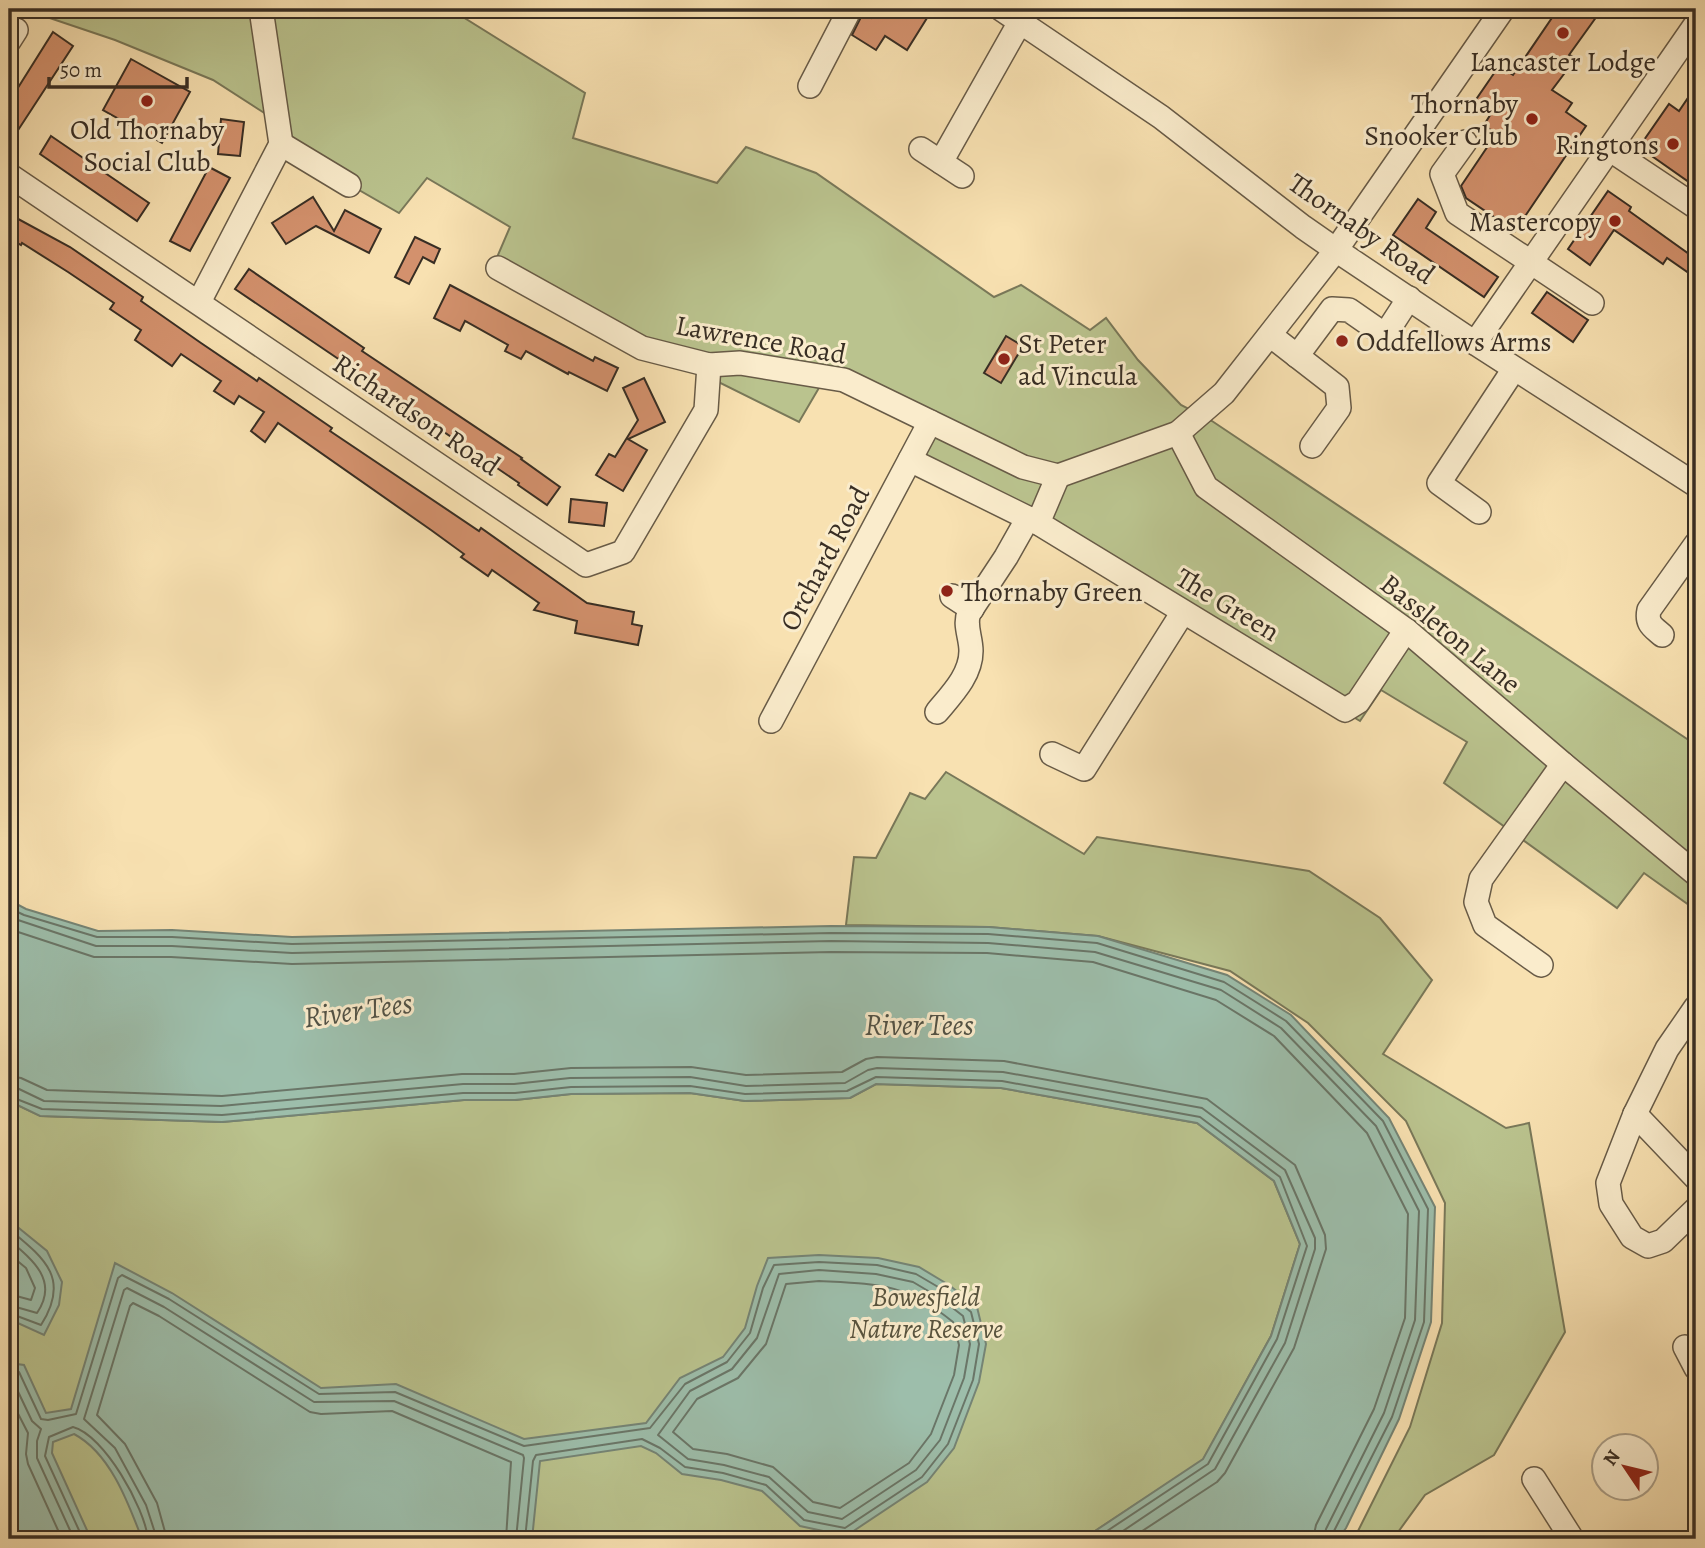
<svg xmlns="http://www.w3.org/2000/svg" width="1705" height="1548" font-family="Alegreya,serif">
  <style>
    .green { fill: #bac38e; stroke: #797859; stroke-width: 2 }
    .water { fill: #9dbeab; stroke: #758475; stroke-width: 2 }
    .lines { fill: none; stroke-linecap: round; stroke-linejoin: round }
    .shore { stroke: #6a7668; stroke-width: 2 }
    .building { fill: #d3916d; stroke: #382e24; stroke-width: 2 }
    .minor-casing { stroke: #685b47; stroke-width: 26 }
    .minor { stroke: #faeccc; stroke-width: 23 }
    .poi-dot { fill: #8f2418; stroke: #faeccc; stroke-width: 2.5 }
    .labels { text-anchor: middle; stroke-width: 6; stroke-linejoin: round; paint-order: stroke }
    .poi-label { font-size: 28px; fill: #382e24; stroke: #faeccc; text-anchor: end }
    .street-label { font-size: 28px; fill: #382e24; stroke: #faeccc }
    .park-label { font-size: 28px; font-style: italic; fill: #58533e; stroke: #faeccc }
    .water-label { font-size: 30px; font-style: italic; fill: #515246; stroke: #faeccc }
  </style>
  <rect width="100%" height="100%" fill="#f8e1b1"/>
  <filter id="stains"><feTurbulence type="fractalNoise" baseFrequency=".00286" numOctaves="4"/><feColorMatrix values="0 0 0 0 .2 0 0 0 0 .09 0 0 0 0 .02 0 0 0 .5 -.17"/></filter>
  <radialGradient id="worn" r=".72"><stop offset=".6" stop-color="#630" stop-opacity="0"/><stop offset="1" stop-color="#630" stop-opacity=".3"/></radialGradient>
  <g class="green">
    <polygon points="23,9 450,9 585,93 573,138 717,183 746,147 816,173 994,297 1021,285 1090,330 1106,318 1138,360 1181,405 1212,421 1696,745 1696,910 1644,873 1617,908 1444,783 1467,742 1381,690 1360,721 1036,527 906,462 925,426 823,381 799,422 644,345 495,262 510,227 427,178 399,213 274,141 269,116 213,80 115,40"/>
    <polygon points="946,772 1084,854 1097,837 1309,871 1380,918 1432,980 1383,1054 1506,1128 1529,1123 1565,1332 1494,1455 1425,1495 1393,1539 1360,1539 1357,1533 1410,1427 1442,1323 1445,1203 1406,1121 1308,1023 1230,971 1098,936 988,927 846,925 854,857 876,858 910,793 925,799"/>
    <polygon points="876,1084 1001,1088 1197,1123 1274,1181 1300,1244 1271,1336 1203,1460 1083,1539 9,1539 9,1101 41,1116 222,1122 464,1100 515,1100 571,1094 690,1093 745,1101 850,1098"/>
  </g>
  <g class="water">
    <polygon points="9,900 26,909 98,931 172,930 292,937 831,926 989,927 1098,936 1227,975 1291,1015 1389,1118 1435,1207 1431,1322 1399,1419 1346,1528 1338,1539 1083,1539 1203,1459 1271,1336 1300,1244 1274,1181 1197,1123 1001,1088 876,1084 850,1098 745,1101 690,1093 571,1094 515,1100 464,1100 222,1122 40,1116 9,1101"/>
    <polygon points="9,1220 47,1251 62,1282 59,1305 44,1335 9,1319"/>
    <path d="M819,1255l59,3 41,9 30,18 28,22 9,37 -7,38 -25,66 -27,34 -81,54 -46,-10 -38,-35 -41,-11 -39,-6 -26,-21 -15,-7 -101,15 -8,78h-390c-14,-37 -32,-86 -68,-105l-21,8 -1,11 39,86h-82v-176l15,2 22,48 25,-4 44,-146 57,30 149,95 75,-4 128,55 122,-16 34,-45 43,-21 22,-29 12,-42 11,-28z"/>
  </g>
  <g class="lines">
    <g class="shore">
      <polyline points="9,908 24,915 97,937 172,937 292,944 831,933 988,934 1097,943 1224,982 1286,1021 1383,1121 1428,1209 1424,1322 1392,1417 1333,1533 1333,1539"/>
      <polyline points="9,917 96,946 172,946 292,953 831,941 988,943 1095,952 1221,990 1281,1028 1376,1126 1419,1211 1415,1320 1384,1413 1326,1529 1324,1539"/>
      <polyline points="9,929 94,957 171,957 292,964 831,952 987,953 1093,962 1216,1000 1274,1036 1367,1133 1408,1214 1405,1318 1374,1409 1316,1525 1313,1539"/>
      <polyline points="9,1076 21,1078 47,1090 222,1096 462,1074 514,1074 571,1068 691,1067 746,1075 842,1072 866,1059 877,1057 1004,1061 1207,1099 1295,1165 1325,1235 1326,1249 1294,1348 1225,1473 1217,1482 1130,1539"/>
      <polyline points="9,1087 17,1088 44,1101 221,1106 463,1084 514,1084 570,1078 690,1077 746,1086 845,1083 868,1070 877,1068 1003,1072 1202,1108 1285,1170 1315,1238 1315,1249 1285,1343 1215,1469 1111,1539"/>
      <polyline points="9,1096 42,1109 222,1115 463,1093 515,1093 571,1087 690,1086 745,1094 847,1091 876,1077 1002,1081 1200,1117 1280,1177 1307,1246 1277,1339 1208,1464 1095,1539"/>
      <path d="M9,1229c35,29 62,49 32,96l-32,-12"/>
      <path d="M9,1240c24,20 50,41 28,73l-28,-8"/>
      <polyline points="9,1254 26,1268 35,1288 31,1300 9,1294"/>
      <polygon points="819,1270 876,1274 913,1282 940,1298 963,1316 970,1344 964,1378 940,1440 916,1470 842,1519 808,1512 769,1477 724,1465 688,1459 658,1435 690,1391 732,1369 757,1338 779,1274"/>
      <path d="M819,1281c60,3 86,2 134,41l6,23 -5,30 -23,59 -22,29 -69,45 -27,-6 -40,-35 -46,-13 -34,-5 -20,-17 24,-33 41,-21 28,-34 20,-60z"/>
      <polyline points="9,1370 19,1372 41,1419 48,1420 76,1414 118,1278 122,1275 169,1299 319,1394 395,1392 524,1446 650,1428 685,1384 727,1362 750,1333 763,1288 774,1265 819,1262 877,1265 916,1274 945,1291 971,1312 979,1344 973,1380 948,1444 922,1477 845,1528 804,1520 766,1485 723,1473 685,1467 660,1448 642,1439 536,1455 533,1461 525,1539"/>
      <polyline points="9,1379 13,1381 32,1421 41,1429 37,1441 37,1458 74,1539"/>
      <polyline points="9,1396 28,1433 26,1454 28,1464 62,1539"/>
      <path d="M83,1539l-38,-83 4,-19 24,-10c31,8 72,81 75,112"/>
      <polyline points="157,1539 146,1505 115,1448 84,1419 124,1290 127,1288 164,1307 314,1402 394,1401 523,1455 524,1458 516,1539"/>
      <polyline points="167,1539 157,1503 125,1444 97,1415 130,1306 133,1303 159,1316 310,1412 321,1414 392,1411 511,1462 506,1539"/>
    </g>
  </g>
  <g class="building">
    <polygon points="878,9 914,9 927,18 907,50 885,36 876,50 852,35 863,13 871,18"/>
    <polygon points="1558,9 1602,9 1569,55 1576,58 1552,90 1572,103 1566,112 1586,126 1515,231 1466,198 1461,186 1496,134 1484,125 1492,112 1475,101 1499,66 1513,75"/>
    <polygon points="53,32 73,46 9,144 9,102"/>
    <polygon points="131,59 190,92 162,143 103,110"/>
    <polygon points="1696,86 1696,187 1649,154 1654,147 1644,140 1669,104 1679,111"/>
    <polygon points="221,119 244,122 240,156 218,154"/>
    <polygon points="51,136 149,203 137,221 40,154"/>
    <polygon points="209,167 230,178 190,251 170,241"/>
    <polygon points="1608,191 1631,207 1629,211 1696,259 1696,278 1667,258 1663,264 1614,230 1590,265 1568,249"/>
    <polygon points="313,197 334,231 345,210 381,229 369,253 316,226 286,244 272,223"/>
    <polygon points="1418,199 1436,212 1426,228 1498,277 1484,297 1393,235"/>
    <polygon points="9,214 70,247 143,297 141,301 201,343 257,381 259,378 281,393 332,428 330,431 479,531 481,528 587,603 634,612 632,624 642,626 638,645 575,633 577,621 534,610 539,603 492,570 488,576 461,557 464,554 431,530 278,423 265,442 251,431 264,412 239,396 234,404 214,391 221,381 181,354 172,366 135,340 141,330 110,309 114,303 68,272 22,243 21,245 9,238"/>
    <polygon points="415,237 440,249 434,263 423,257 409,284 395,277"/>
    <polygon points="249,269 364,348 362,351 522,458 521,459 560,487 547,505 518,485 519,483 432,424 430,425 390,399 363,380 365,377 235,289"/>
    <polygon points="450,285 593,361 595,357 618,368 607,391 569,372 568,374 526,351 521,359 505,351 508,345 465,321 460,331 434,318"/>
    <polygon points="1547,292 1588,320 1573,342 1532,313"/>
    <polygon points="1006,336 1023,346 1001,383 984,373"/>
    <polygon points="644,378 665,422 628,439 647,450 623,491 596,475 609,454 615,457 638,420 623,388"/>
    <polygon points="571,499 607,503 604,526 569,522"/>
  </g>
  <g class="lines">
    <defs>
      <g id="minor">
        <polyline points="1001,9 1161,117 1303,227 1336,250 1475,343 1696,485"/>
        <polyline points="9,41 16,30"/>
        <polyline points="810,86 850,9"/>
        <polyline points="1465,142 1442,174 1457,213 1592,303"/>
        <polyline points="281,144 349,185"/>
        <polyline points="921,149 962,176"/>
        <polyline points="1609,149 1696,207"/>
        <polyline points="941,162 1020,22"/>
        <polyline points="9,175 586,565 623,552 706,410 709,365"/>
        <polyline points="498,268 642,348 709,365 740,363 844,380 1023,467 1058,476"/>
        <polyline points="199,302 281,144 261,9"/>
        <polyline points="1270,335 1337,387 1339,408 1312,446"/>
        <polyline points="1475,343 1696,24"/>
        <polyline points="1297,356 1332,309 1349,310 1385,335 1409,298"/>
        <polyline points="1178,433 1206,487 1406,630 1563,764 1696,874"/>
        <polyline points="910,460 1038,523"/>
        <polyline points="1058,476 1178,433 1224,393 1336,250 1503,9"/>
        <polyline points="1058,476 1038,523 1345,710 1358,702 1406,630"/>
        <polyline points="1479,512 1439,483 1514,369"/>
        <polyline points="952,596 972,609"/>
        <path d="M1662,635c-9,-8 -16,-11 -13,-25l47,-66"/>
        <path d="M937,712c15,-18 34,-37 34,-61 0,-14 -7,-26 -2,-38l37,-56 22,-39"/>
        <polyline points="771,721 930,422"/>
        <polyline points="1052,754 1084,769 1183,612"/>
        <polyline points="1541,965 1485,925 1476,902 1481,879 1563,764"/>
        <polyline points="1696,1007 1667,1049 1635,1114 1608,1183 1611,1204 1632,1237 1648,1246 1663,1241 1696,1209"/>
        <polyline points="1635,1114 1696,1178"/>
        <polyline points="1685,1347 1696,1368"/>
        <polyline points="1534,1479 1572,1539"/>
      </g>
    </defs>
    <use href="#minor" class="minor-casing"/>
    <use href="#minor" class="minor"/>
  </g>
  <g class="poi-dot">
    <circle cx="1563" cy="33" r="7"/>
    <circle cx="147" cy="101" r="7"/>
    <circle cx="1532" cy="119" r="7"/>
    <circle cx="1673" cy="144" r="7"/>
    <circle cx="1615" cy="221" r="7"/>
    <circle cx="1342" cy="341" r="7"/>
    <circle cx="1004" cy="359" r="7"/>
    <circle cx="947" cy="591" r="7"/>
  </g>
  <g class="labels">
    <g class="poi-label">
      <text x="1563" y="71" text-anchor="middle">Lancaster Lodge</text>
      <text x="1518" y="113">Thornaby<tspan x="1518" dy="32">Snooker Club</tspan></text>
      <text x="147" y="139" text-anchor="middle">Old Thornaby<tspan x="147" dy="32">Social Club</tspan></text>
      <text x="1659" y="154">Ringtons</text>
      <text x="1601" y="231">Mastercopy</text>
      <text x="1356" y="351" text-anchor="start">Oddfellows Arms</text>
      <text x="1018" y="353" text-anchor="start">St Peter<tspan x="1018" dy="32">ad Vincula</tspan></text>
      <text x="961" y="601" text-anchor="start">Thornaby Green</text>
    </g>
    <g class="street-label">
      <text transform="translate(1362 228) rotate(35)" y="10">Thornaby Road</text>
      <text transform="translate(761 339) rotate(10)" y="10">Lawrence Road</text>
      <text transform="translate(417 414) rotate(34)" y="10">Richardson Road</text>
      <text transform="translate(824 558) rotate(-62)" y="10">Orchard Road</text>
      <text transform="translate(1228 604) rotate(31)" y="10">The Green</text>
      <text transform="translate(1451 633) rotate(39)" y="10">Bassleton Lane</text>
    </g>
    <g class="park-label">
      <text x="926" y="1306">Bowesfield<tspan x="926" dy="32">Nature Reserve</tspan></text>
    </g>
    <g class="water-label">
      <text transform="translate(358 1010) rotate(-8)" y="10">River Tees</text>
      <text x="919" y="1035">River Tees</text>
    </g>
  </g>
  <rect width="1705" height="1548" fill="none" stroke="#f8e1b1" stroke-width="35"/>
  <rect x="10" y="10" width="1684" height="1527" fill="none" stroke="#382e24" stroke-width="3.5"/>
  <rect x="18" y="18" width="1670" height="1513" fill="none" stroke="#382e24" stroke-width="2"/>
  <g transform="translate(1625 1467) rotate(305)"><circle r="33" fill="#faeccc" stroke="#aca089" stroke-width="2"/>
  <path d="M0-5L12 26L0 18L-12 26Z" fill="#8f2418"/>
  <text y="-10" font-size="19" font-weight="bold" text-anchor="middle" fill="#382e24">N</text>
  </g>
  <path d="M49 77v10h138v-10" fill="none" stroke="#382e24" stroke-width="3.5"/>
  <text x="60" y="77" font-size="21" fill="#382e24" stroke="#faeccc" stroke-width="5" paint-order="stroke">50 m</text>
  <rect width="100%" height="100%" filter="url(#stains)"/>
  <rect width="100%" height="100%" fill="url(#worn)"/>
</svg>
